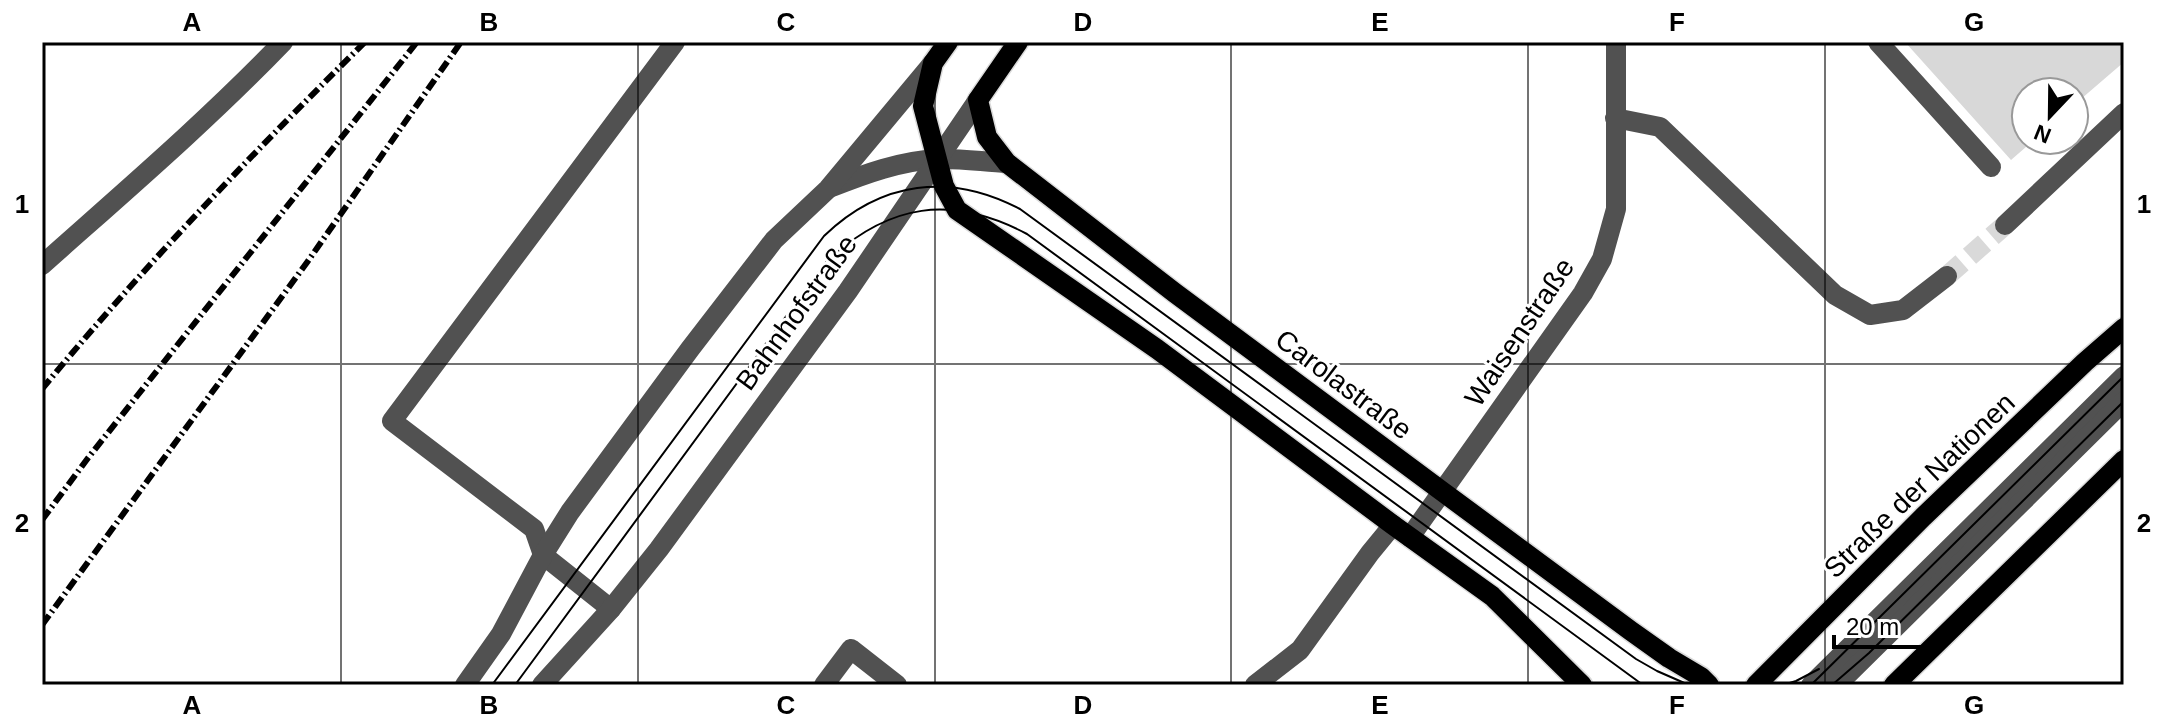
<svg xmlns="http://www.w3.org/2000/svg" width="2166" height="727" font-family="Helvetica,sans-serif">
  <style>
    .green { fill: #d8d8d8 }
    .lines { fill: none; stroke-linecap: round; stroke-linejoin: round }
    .minor-tunnel { stroke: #d9d9d9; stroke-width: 20; stroke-dasharray: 20 10; stroke-linecap: butt }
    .major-casing { stroke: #dbdbdb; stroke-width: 23 }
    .minor { stroke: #515151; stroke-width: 20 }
    .major { stroke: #000; stroke-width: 20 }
    .tram { stroke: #000; stroke-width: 2 }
    .rail { stroke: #000; stroke-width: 6; stroke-dasharray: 12 4 2 4; stroke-linecap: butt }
    .grid { fill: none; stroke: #000; stroke-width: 2; stroke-opacity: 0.55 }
    .labels { text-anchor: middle; stroke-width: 6; stroke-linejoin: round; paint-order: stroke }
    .street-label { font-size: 28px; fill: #000; stroke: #fff }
    .neatline { fill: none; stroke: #000; stroke-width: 3 }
    .grid-label { font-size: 26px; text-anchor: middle; font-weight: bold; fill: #000 }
  </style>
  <rect width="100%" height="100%" fill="#fff"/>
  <polygon class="green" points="1905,42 2124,42 2124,62 2074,105 2074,92 2026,92 2026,140 2034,140 2011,160"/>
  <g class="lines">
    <polyline class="minor-tunnel" points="1947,276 2005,225"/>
    <defs>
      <g id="major">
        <polyline points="948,42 933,63 923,106 944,186 957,210 1157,349 1393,525 1492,596 1582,685"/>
        <polyline points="1018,42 978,100 987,137 1007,163 1175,293 1443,492 1631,631 1669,658 1701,677 1709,685"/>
        <polyline points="1756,685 1923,517 2085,362 2124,328"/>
        <polyline points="1894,685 2124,460"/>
      </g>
    </defs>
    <use href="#major" class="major-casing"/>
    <g class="minor">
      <polyline points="1878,42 1991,167"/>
      <polyline points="1615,118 1660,127 1835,295 1870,315 1903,310 1947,276"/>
      <path d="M832,187c33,-13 68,-26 105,-28 23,-1 47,3 70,4"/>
      <polyline points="2005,225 2124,113"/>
      <path d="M42,265c82,-73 165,-144 241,-223"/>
      <polyline points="1410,537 1583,293 1602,259 1616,209 1616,42"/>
      <polyline points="543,555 534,529 392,421 675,42"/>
      <polyline points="543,555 611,609"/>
      <polyline points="465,685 501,634 543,555 570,512 690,349 774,240 828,189 933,63"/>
      <polyline points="542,685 611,609 659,549 848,291 978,100"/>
      <polyline points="824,685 851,649 897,685"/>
      <polyline points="1255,685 1300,650 1370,553 1393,525"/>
      <polyline points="1811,685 2124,376"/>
      <polyline points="1837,685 2124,401"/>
    </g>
    <use href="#major" class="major"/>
    <g class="tram">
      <path d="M492,685l332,-449c57,-55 126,-64 196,-27l616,450 21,12 32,14"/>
      <path d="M515,685l311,-423c63,-59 125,-68 201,-28l616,451"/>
      <polyline points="1783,685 1796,681 1819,669"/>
      <polyline points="1811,685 2124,376"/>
      <polyline points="1832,685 1869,653 2124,401"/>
    </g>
    <g class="rail">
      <path d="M42,389c101,-122 211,-236 323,-347"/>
      <polyline points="42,520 88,458 417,42"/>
      <polyline points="42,625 308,261 461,42"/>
    </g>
  </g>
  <path class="grid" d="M341,42v643M638,42v643M935,42v643M1231,42v643M1528,42v643M1825,42v643M42,364h2082"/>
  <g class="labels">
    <g class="street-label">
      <text transform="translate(796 312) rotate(-54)" y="10">Bahnhofstraße</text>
      <text transform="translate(1519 332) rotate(-56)" y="10">Waisenstraße</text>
      <text transform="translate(1344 384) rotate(37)" y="10">Carolastraße</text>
      <text transform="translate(1919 485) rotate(-44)" y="10">Straße der Nationen</text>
    </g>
  </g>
  <rect width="2166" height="727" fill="none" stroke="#ffffff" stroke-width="88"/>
  <g transform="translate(2050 116) rotate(202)"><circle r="38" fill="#ffffff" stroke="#999999" stroke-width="2"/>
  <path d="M0-6L14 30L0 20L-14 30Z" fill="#000000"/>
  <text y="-12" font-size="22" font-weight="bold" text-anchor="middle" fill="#000000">N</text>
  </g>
  <path d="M1834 635v12h104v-12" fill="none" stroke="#000000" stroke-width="4"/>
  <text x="1846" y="635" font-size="24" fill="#000000" stroke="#ffffff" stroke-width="6" paint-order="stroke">20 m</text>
  <rect x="44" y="44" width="2078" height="639" class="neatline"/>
  <g class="grid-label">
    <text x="192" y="31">A</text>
    <text x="489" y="31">B</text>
    <text x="786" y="31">C</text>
    <text x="1083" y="31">D</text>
    <text x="1380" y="31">E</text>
    <text x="1677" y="31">F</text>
    <text x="1974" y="31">G</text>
    <text x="22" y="213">1</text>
    <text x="2144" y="213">1</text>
    <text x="22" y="532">2</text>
    <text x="2144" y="532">2</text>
    <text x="192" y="714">A</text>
    <text x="489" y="714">B</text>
    <text x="786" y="714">C</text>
    <text x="1083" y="714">D</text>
    <text x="1380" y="714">E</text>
    <text x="1677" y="714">F</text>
    <text x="1974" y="714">G</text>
  </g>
</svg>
